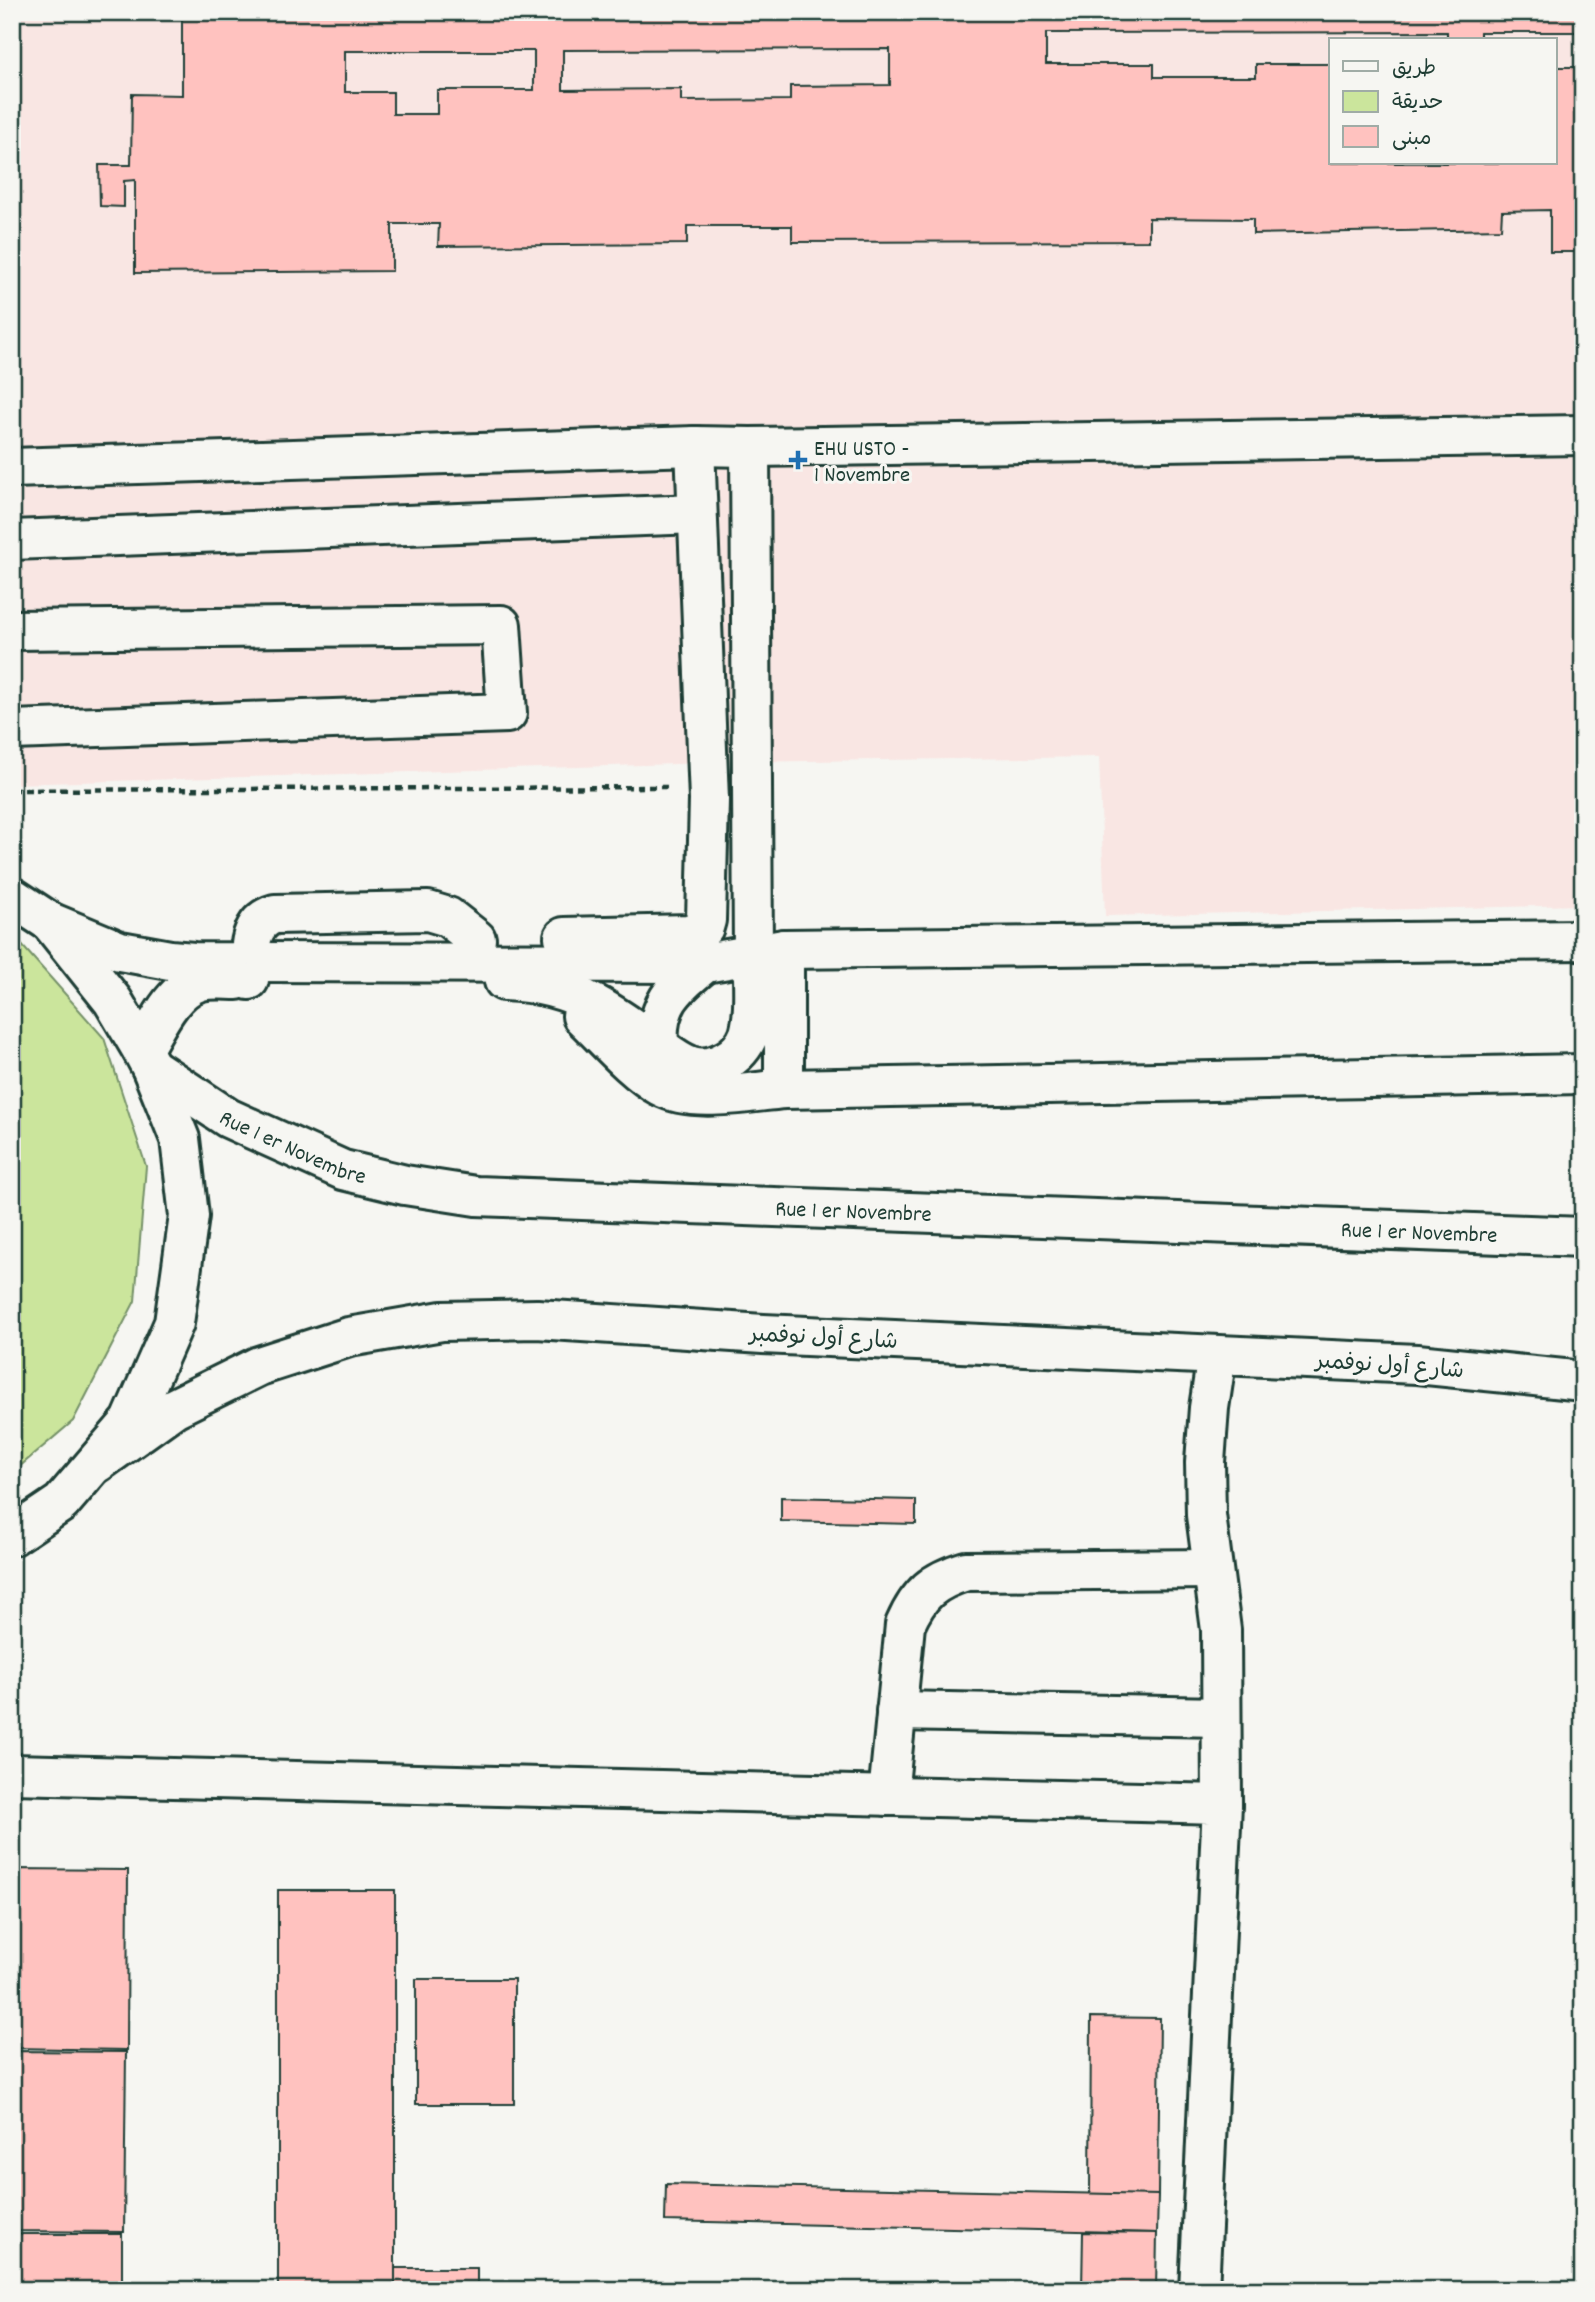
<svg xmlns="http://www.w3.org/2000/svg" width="1595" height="2302" font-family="Dekko,'Playpen Sans Arabic',sans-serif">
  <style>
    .built { fill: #f9e6e3; fill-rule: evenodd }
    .green { fill: #cbe59c; stroke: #759168; stroke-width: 2 }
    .building { fill: #ffc2bf; stroke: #1f3d34; stroke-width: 2; fill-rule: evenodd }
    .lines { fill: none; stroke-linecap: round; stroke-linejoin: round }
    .minor-casing { stroke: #1f3d34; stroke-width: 44 }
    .major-casing { stroke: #1f3d34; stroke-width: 44 }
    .path { stroke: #1f3d34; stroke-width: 4.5; stroke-dasharray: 7 5; stroke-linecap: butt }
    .minor { stroke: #f6f6f2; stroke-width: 38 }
    .major { stroke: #f6f6f2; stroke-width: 38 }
    .poi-dot { fill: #1f6fb2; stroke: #f6f6f2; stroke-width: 2.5 }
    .labels { text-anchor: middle; stroke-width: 6; stroke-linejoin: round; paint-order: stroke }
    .poi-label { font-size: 23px; fill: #1f3d34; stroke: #f6f6f2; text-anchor: start }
    .street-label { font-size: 23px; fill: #1f3d34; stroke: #f6f6f2 }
  </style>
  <rect width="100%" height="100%" fill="#f6f6f2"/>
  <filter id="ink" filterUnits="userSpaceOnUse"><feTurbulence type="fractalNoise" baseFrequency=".0143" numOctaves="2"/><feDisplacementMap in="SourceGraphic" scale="14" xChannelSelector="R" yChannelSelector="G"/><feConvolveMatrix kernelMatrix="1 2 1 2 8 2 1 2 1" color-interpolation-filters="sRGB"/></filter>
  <g filter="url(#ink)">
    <path class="built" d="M12,12h1571v893l-478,11 -6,-159 -354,5 -733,22zM1331,40h224v123h-224z"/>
    <polygon class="green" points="12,934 104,1038 146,1166 135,1301 73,1421 12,1473"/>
    <g class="building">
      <path d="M182,12h1401v20h-103v8h-33v-8l-401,1v31h108v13h102v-13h75v99h224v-96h28v185h-33v-42l-48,1 -1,18 -248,5v-15l-104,-1v23l-357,1v-16h-105v18l-249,2 1,-22h-47v47l-257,2v-93l-11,1v26l-24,-1 -1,-41h32l1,-71 50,1zM890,49v36l-100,1v14l-109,1v-12l-118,1v-40zM345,51h189v39h-97v24h-44v-22h-48z"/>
      <polygon points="781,1497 916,1500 916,1524 781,1521"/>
      <polygon points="12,1869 128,1870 127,2050 12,2048"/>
      <rect x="278" y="1890" width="117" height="400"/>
      <rect x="416" y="1979" width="98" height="125"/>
      <polygon points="1091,2017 1160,2018 1158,2195 1090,2195"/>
      <polygon points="12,2051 126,2052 124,2232 12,2231"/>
      <polygon points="666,2184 1158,2195 1157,2233 665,2221"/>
      <polygon points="1083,2232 1157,2233 1156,2290 1082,2290"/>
      <rect x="12" y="2234" width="110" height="56"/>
      <rect x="395" y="2268" width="82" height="22"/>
    </g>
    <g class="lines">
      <defs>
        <g id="minor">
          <polyline points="12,468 695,446 750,447 1583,435"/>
          <polyline points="12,540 697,514"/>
          <polyline points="12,630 501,625 507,713 12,730"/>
          <polyline points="50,922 120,951 170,960 194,962 705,963 784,949 1583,940"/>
          <polyline points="564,937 690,934 704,927 706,920 709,800 695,446"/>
          <polyline points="784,949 784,1089"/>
          <path d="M249,980c1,-25 -3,-58 26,-66l153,-3 20,6 28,22"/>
          <path d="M504,981c32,1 64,9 92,24 20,11 39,25 58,38 23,16 41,35 71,18 11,-5 20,-16 24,-27 7,-25 3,-55 4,-80l-3,-507"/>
          <path d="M582,1016c22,21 52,56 78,70 33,18 88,6 124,3l799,-15"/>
          <path d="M659,1047c-4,-44 16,-59 46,-84"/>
          <path d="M142,1050c14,-22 29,-59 56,-68 12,-4 27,-2 39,-2"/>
          <polyline points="1217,1355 1209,1408 1205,1462 1206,1515 1221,1630 1222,1804"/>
          <polyline points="896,1711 1221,1717"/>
          <polyline points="12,1774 1222,1804 1199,2290"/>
          <path d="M888,1796l17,-171c14,-32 28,-44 61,-54l246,-2"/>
        </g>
        <g id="major">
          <polyline points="12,897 50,922 113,1001 142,1050 151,1067 180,1139 189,1216 174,1323 131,1421 61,1503 12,1536"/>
          <path id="s1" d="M151,1067l77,51 115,52 62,15 71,11 1107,41"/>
          <polyline points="97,1463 174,1408 259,1366 349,1337 442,1321 537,1319 763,1334 1417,1364 1583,1381"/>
        </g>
      </defs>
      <use href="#minor" class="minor-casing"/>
      <use href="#major" class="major-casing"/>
      <polyline class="path" points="12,790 669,787"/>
      <use href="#minor" class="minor"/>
      <use href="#major" class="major"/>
    </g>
  </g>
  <path class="poi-dot" d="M794.5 449.5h7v7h7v7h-7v7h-7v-7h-7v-7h7z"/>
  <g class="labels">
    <g class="poi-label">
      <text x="814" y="455">EHU USTO -<tspan x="814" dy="26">1 Novembre</tspan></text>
    </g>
    <g class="street-label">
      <text dy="8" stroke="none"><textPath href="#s1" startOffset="164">Rue 1 er Novembre</textPath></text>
      <text dy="8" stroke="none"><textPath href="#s1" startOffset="732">Rue 1 er Novembre</textPath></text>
      <text dy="8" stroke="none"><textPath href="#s1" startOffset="1298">Rue 1 er Novembre</textPath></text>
      <text transform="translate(824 1336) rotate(3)" y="8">شارع أول نوفمبر</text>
      <text transform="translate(1390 1364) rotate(4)" y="8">شارع أول نوفمبر</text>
    </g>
  </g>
  <rect width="1595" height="2302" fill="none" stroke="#f6f6f2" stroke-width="42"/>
  <rect x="21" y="21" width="1553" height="2260" fill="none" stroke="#1f3d34" stroke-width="2.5" filter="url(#ink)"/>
  <rect x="1329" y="38" width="228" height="126" fill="#f6f6f2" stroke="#a0aca6" stroke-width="2"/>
  <rect x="1343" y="61" width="35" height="10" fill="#f6f6f2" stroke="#a0aca6" stroke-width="2"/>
  <text x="1392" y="74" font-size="21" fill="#1f3d34">طريق</text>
  <rect x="1343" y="91" width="35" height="21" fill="#cbe59c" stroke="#a0aca6" stroke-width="2"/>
  <text x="1392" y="108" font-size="21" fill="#1f3d34">حديقة</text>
  <rect x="1343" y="126" width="35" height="21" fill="#ffc2bf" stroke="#a0aca6" stroke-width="2"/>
  <text x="1392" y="144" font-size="21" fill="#1f3d34">مبنى</text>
</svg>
